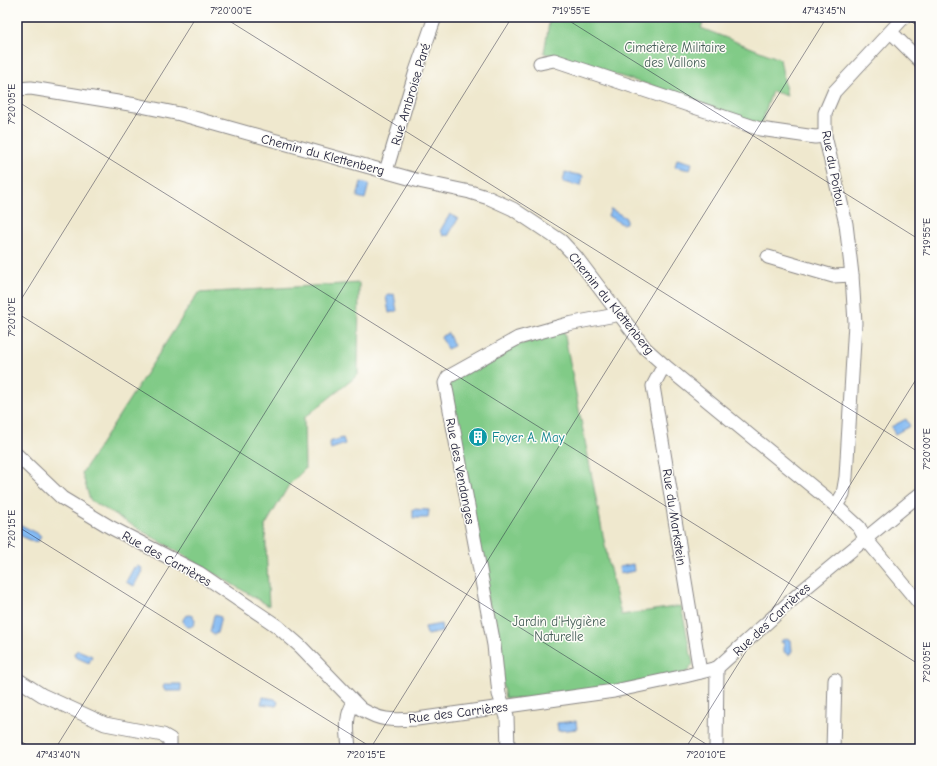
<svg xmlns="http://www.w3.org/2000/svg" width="937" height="766" font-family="'Comic Neue',sans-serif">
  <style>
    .green { fill: #81cb87; stroke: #527661 }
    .water { fill: #83baf3; stroke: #526e97 }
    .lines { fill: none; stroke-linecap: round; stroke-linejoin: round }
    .minor-casing { stroke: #888584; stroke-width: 15 }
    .minor { stroke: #fff; stroke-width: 13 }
    .ticks { fill: none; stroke: #22223b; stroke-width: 1; stroke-opacity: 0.45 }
    .labels { text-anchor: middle; stroke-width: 3; stroke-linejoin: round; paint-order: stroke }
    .park-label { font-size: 13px; fill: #435d56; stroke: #fdfcf7 }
    .street-label { font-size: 13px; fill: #22223b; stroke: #fdfcf7 }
    .culture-label { font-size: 13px; fill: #0d838f; stroke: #fdfcf7; text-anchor: start }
    .neatline { fill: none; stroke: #22223b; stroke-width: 1.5 }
    .ticks-label { font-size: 10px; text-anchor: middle; fill: #22223b }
  </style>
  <rect width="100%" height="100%" fill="#fdfcf7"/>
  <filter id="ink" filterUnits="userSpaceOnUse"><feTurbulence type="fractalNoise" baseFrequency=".025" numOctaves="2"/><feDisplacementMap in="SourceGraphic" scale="8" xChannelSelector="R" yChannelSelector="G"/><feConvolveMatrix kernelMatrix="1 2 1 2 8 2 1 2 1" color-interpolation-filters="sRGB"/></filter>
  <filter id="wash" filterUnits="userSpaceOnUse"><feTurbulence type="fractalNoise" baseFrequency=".012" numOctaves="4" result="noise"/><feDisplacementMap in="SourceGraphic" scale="16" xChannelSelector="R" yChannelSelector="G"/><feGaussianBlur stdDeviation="0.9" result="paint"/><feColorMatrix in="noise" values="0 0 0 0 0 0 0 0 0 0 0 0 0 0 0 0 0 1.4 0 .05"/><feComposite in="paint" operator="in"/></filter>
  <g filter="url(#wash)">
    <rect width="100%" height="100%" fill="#efe8ce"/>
    <g class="green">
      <polygon points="550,17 705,17 701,28 780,59 787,96 772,91 761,125 659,88 544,53"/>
      <polygon points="359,283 358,375 304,418 305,469 289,485 265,526 269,606 90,500 82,473 198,293"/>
      <polygon points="564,331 608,561 621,615 681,606 693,664 687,672 623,686 526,699 505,698 449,385 460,376 511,347"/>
    </g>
    <g class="water">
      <polygon points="677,159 692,163 690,170 675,167"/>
      <polygon points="565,172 583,176 581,186 563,182"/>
      <polygon points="361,182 369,184 365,199 357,197"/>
      <polygon points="611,209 626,218 626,223 622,224 608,216"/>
      <polygon points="450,214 458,219 448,236 446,235 443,236 442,233 440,231"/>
      <polygon points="394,294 397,311 389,313 386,296"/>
      <polygon points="448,333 454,346 447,349 444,342 441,338 442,336"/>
      <polygon points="906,419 910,426 895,434 891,427"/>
      <polygon points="343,438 345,444 331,449 329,442"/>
      <polygon points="413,509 429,510 428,518 413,518"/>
      <polygon points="21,525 39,534 38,535 41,536 38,542 35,541 34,542 17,534"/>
      <polygon points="633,564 634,571 620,574 619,567"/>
      <polygon points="137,566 142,568 141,570 142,571 134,586 126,582 134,567 136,568"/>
      <circle cx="189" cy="621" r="6"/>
      <polygon points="214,615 221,617 217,633 214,635 210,632"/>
      <polygon points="441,624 442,632 427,635 425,627"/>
      <polygon points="788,638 791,640 792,651 789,655 784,652 784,642 782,643 781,642 783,639 784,640"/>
      <polygon points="78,650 92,656 89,663 75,657 74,653"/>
      <polygon points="165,684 181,684 181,691 165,691 163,687"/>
      <polygon points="263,697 275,699 278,702 277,705 276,706 261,704"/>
      <polygon points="576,721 577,729 558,731 557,723"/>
    </g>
  </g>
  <g filter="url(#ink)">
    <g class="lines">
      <defs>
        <g id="minor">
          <polyline points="891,32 920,61"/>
          <polyline points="540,63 554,60 760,129 815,137 825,136"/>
          <polyline points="17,89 31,88 136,105 180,114 423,182 470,192 489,198 513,209 561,241 576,257 645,348 664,365 836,506 859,527 865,538 920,604"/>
          <polyline points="386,171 416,71 435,17"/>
          <polyline points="768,257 833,276 852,275"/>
          <polyline points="664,365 653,386 700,672"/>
          <path d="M17,455l45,43 48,29 89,46 78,53 23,20 61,63c22,13 32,11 56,10l197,-28 71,-15 32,-8 86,-78 117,-96"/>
          <polyline points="836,506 843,494 846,477 855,323 852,275 846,224 825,136 825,113 834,92 904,17"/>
          <polyline points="17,679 42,695 105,724 163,735 170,739 170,749"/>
          <path d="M349,749c-1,-15 -5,-33 5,-46"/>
          <polyline points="508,749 507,717 499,694 494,645 445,383 448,377 518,338 568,324 621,314"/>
          <polyline points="716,749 717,668"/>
          <polyline points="833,749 835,680"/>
        </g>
      </defs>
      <use href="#minor" class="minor-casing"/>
      <use href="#minor" class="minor"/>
    </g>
  </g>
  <path class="ticks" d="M223,17l697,436M563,17l357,223M903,17l17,10M17,101l903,564M17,306l180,-289M17,313l697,436M17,526l357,223M17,739l17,10M55,749l457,-732M370,749l457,-732M685,749l235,-376"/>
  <defs>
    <symbol id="building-disc" viewBox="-11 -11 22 22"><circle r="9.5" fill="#0f9aa8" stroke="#fdfcf7"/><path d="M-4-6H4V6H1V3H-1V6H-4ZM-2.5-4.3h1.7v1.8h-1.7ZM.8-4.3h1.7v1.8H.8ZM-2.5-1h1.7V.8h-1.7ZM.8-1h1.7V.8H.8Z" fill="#fff"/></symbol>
  </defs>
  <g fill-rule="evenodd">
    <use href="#building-disc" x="467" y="426" width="22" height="22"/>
  </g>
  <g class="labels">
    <g class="park-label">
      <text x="675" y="52">Cimetière Militaire<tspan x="675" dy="15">des Vallons</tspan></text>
      <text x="559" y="626">Jardin d'Hygiène<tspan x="559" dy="15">Naturelle</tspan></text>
    </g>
    <g class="street-label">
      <text transform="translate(410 94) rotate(-73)" y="5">Rue Ambroise Paré</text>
      <text transform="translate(323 154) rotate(15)" y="5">Chemin du Klettenberg</text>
      <text transform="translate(834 168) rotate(79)" y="5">Rue du Poitou</text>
      <text transform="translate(612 303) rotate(51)" y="5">Chemin du Klettenberg</text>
      <text transform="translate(461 471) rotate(79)" y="5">Rue des Vendanges</text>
      <text transform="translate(675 517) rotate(81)" y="5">Rue du Markstein</text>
      <text transform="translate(167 558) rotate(29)" y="5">Rue des Carrières</text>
      <text transform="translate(771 619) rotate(-43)" y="5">Rue des Carrières</text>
      <text transform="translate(458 712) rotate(-7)" y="5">Rue des Carrières</text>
    </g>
    <g class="culture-label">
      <text x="492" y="442">Foyer A. May</text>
    </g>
  </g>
  <rect width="937" height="766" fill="none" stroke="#fdfcf7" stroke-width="44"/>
  <rect x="22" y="22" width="893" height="722" class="neatline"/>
  <g class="ticks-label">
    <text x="231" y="14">7°20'00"E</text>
    <text x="571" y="14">7°19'55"E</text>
    <text x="824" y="14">47°43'45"N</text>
    <text transform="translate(11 104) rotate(-90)" y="4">7°20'05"E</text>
    <text transform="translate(926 237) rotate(-90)" y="4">7°19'55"E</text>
    <text transform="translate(11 317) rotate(-90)" y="4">7°20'10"E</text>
    <text transform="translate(926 449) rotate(-90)" y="4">7°20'00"E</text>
    <text transform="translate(11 529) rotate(-90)" y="4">7°20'15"E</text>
    <text transform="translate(926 662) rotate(-90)" y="4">7°20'05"E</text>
    <text x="58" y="758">47°43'40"N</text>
    <text x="366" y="758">7°20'15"E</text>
    <text x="706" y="758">7°20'10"E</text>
  </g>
</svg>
